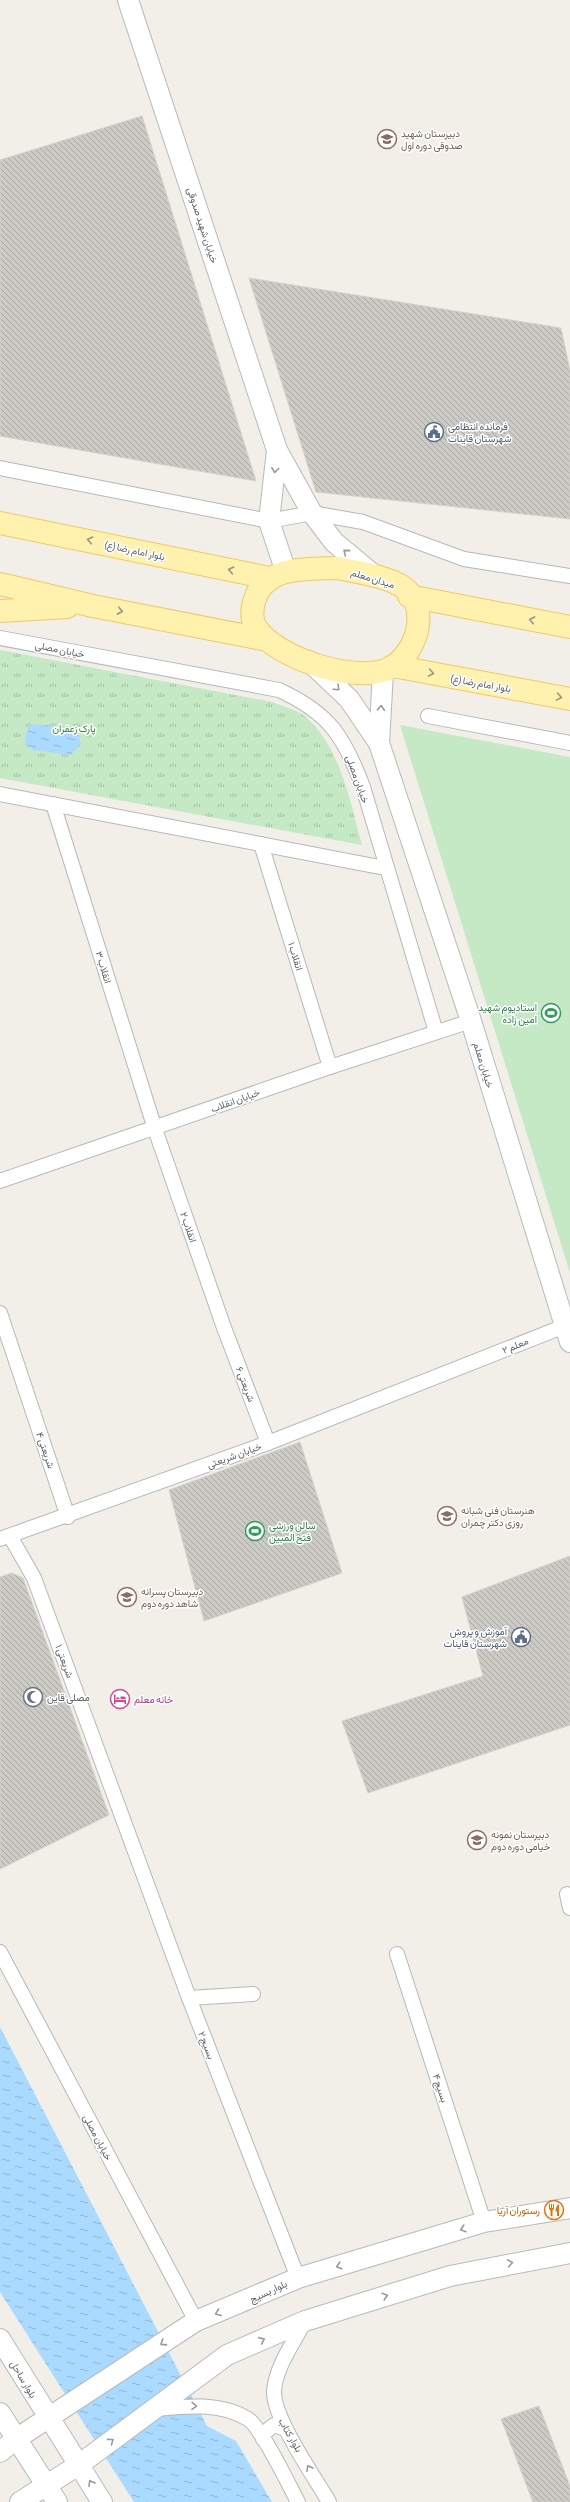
<svg xmlns="http://www.w3.org/2000/svg" width="570" height="2502" font-family="'Asap Condensed',Vazirmatn,sans-serif">
  <style>
    .green { fill: #c5e8c5 }
    .park { fill: url(#park-tufts) }
    .water { fill: url(#water-ripples) }
    .building { fill: url(#building-back-hatch); stroke: #d6d1c6 }
    .lines { fill: none; stroke-linecap: round; stroke-linejoin: round }
    .street-casing { stroke: #b5b8bc; stroke-width: 16 }
    .secondary-casing { stroke: #b6babf; stroke-width: 22 }
    .primary-casing { stroke: #f2c960; stroke-width: 24 }
    .street { stroke: #fff; stroke-width: 14 }
    .secondary { stroke: #fff; stroke-width: 20 }
    .primary { stroke: #fff2af; stroke-width: 22 }
    .oneway { stroke: #979a9d }
    .oneway2 { stroke: #979581 }
    .labels { text-anchor: middle; stroke-width: 3; stroke-linejoin: round; paint-order: stroke }
    .education-label { font-size: 10px; fill: #785e54; stroke: #fff; text-anchor: start }
    .street-label { font-size: 10px; fill: #5f6368; stroke: #fff }
    .service-label { font-size: 10px; fill: #4e5e75; stroke: #fff; text-anchor: start }
    .park-label { font-size: 10px; fill: #348238; stroke: #fff }
    .leisure-label { font-size: 10px; fill: #27864d; stroke: #fff; text-anchor: end }
    .worship-label { font-size: 10px; fill: #5b616d; stroke: #fff; text-anchor: start }
    .hotel-label { font-size: 10px; fill: #b23c85; stroke: #fff; text-anchor: start }
    .food-label { font-size: 10px; fill: #c56008; stroke: #fff; text-anchor: end }
  </style>
  <defs>
    <pattern id="park-tufts" width="24" height="20" patternUnits="userSpaceOnUse"><rect width="24" height="20" fill="#c5e8c5"/><path d="M3 7l-1-3M5 7V3M7 7l1-3M15 17l-1-3M17 17v-4M19 17l1-3" fill="none" stroke="#a3c0a4"/></pattern>
    <pattern id="water-ripples" width="26" height="14" patternUnits="userSpaceOnUse"><rect width="26" height="14" fill="#aadaff"/><path d="M2 4q2-2 4 0t4 0M15 11q2-2 4 0t4 0" fill="none" stroke="#8eb4d2"/></pattern>
    <pattern id="building-back-hatch" width="6" height="6" patternUnits="userSpaceOnUse"><rect width="6" height="6" fill="#cccac5"/><path d="M-1 5l2 2M0 0l6 6M5-1l2 2" fill="none" stroke="#a9a8a4"/></pattern>
  </defs>
  <rect width="100%" height="100%" fill="#f1efe8"/>
  <polygon class="green" points="400,725 570,757 570,1273"/>
  <path class="park" d="M0,650l272,52c10,4 26,8 34,15 35,32 44,84 56,128l-362,-67z"/>
  <g class="water">
    <polygon points="30,724 71,727 79,736 81,744 71,755 33,750 26,746 25,736"/>
    <polygon points="0,2027 207,2426 236,2441 272,2502 134,2502 0,2292"/>
  </g>
  <g class="building">
    <polygon points="142,116 256,481 0,436 0,160"/>
    <polygon points="249,278 561,328 570,371 570,519 316,492"/>
    <polygon points="300,1442 342,1573 204,1621 169,1490"/>
    <polygon points="570,1556 570,1725 368,1793 342,1721 483,1676 462,1597"/>
    <polygon points="12,1573 23,1578 109,1815 0,1869 0,1577"/>
    <polygon points="539,2406 570,2486 570,2502 533,2502 501,2419"/>
  </g>
  <g class="lines">
    <defs>
      <g id="street">
        <polyline points="0,468 269,521 312,513 363,522 464,559 570,576"/>
        <path d="M0,638l279,52c50,23 65,46 84,97l73,245"/>
        <polyline points="428,716 570,743"/>
        <polyline points="0,794 385,868"/>
        <polyline points="53,804 155,1129 223,1325 268,1443"/>
        <polyline points="261,844 330,1067"/>
        <polyline points="0,1181 330,1067 471,1021"/>
        <polyline points="0,1313 68,1517"/>
        <polyline points="10,1536 34,1578 189,1998 298,2278"/>
        <polyline points="0,1539 268,1443 570,1324"/>
        <polyline points="567,1894 570,1908"/>
        <polyline points="0,1952 196,2321"/>
        <polyline points="397,1954 484,2222"/>
        <polyline points="189,1998 253,1994"/>
        <path d="M305,2321c-11,21 -29,45 -31,70 -1,27 40,85 55,111"/>
        <path d="M155,2409c31,-3 65,-7 93,10 13,8 41,66 50,83"/>
        <polyline points="263,2439 263,2434 274,2425 286,2429"/>
      </g>
      <g id="secondary">
        <polyline points="128,0 277,450"/>
        <polyline points="286,572 269,521 277,450 312,513 334,542 376,577"/>
        <polyline points="309,661 349,699 379,743 471,1021 570,1342"/>
        <polyline points="379,743 383,672"/>
        <polyline points="0,2339 102,2502"/>
        <polyline points="0,2413 57,2502"/>
        <polyline points="0,2452 16,2439 196,2321 298,2278 484,2222 570,2208"/>
        <polyline points="20,2502 80,2464 227,2355 305,2321 450,2276 570,2253"/>
      </g>
      <g id="primary">
        <polyline points="0,523 269,578"/>
        <path d="M339,568c20,5 47,8 64,19 28,20 14,65 -11,80 -32,19 -119,-9 -137,-41 -4,-7 -3,-20 0,-27 11,-34 54,-30 84,-31z"/>
        <polyline points="0,584 93,606 267,640"/>
        <polyline points="409,596 570,627"/>
        <polyline points="0,611 67,607"/>
        <polyline points="393,666 570,699"/>
      </g>
    </defs>
    <use href="#street" class="street-casing"/>
    <use href="#secondary" class="secondary-casing"/>
    <use href="#primary" class="primary-casing"/>
    <use href="#street" class="street"/>
    <use href="#secondary" class="secondary"/>
    <use href="#primary" class="primary"/>
  </g>
  <defs><path id="oneway-chevron" d="M-2-3.5L2.5 0L-2 3.5" fill="none" stroke-width="1.6" stroke-linecap="round" stroke-linejoin="round"/></defs>
  <g class="oneway">
    <use href="#oneway-chevron" transform="translate(275 470) rotate(97)"/>
    <use href="#oneway-chevron" transform="translate(346 552) rotate(-140)"/>
    <use href="#oneway-chevron" transform="translate(337 688) rotate(43)"/>
    <use href="#oneway-chevron" transform="translate(381 708) rotate(-87)"/>
    <use href="#oneway-chevron" transform="translate(463 2229) rotate(163)"/>
    <use href="#oneway-chevron" transform="translate(510 2263) rotate(-10)"/>
    <use href="#oneway-chevron" transform="translate(339 2266) rotate(164)"/>
    <use href="#oneway-chevron" transform="translate(385 2296) rotate(-18)"/>
    <use href="#oneway-chevron" transform="translate(218 2313) rotate(158)"/>
    <use href="#oneway-chevron" transform="translate(262 2340) rotate(-24)"/>
    <use href="#oneway-chevron" transform="translate(163 2343) rotate(147)"/>
    <use href="#oneway-chevron" transform="translate(194 2406) rotate(1)"/>
    <use href="#oneway-chevron" transform="translate(111 2441) rotate(-36)"/>
    <use href="#oneway-chevron" transform="translate(309 2468) rotate(-120)"/>
    <use href="#oneway-chevron" transform="translate(91 2483) rotate(-120)"/>
  </g>
  <g class="oneway2">
    <use href="#oneway-chevron" transform="translate(90 540) rotate(-168)"/>
    <use href="#oneway-chevron" transform="translate(231 570) rotate(-168)"/>
    <use href="#oneway-chevron" transform="translate(120 611) rotate(11)"/>
    <use href="#oneway-chevron" transform="translate(532 620) rotate(-169)"/>
    <use href="#oneway-chevron" transform="translate(431 673) rotate(10)"/>
    <use href="#oneway-chevron" transform="translate(559 697) rotate(10)"/>
  </g>
  <defs>
    <symbol id="school-ring" viewBox="-11 -11 22 22"><circle r="9.5" fill="#fff" stroke="#8d6e63" stroke-width="1.5"/><path d="M0-5L7-2L0 1L-7-2ZM-4 1L0 2.5L4 1V4Q0 6-4 4Z" fill="#8d6e63"/></symbol>
    <symbol id="civic-ring" viewBox="-11 -11 22 22"><circle r="9.5" fill="#fff" stroke="#5c6f8a" stroke-width="1.5"/><path d="M-.6-6.5H3V-4.5H.6V-3L4-1V1h2V6H-6V1h2V-1L-.6-3ZM-1.2 2.5V6h2.4V2.5Z" fill="#5c6f8a"/></symbol>
    <symbol id="stadium-ring" viewBox="-11 -11 22 22"><circle r="9.5" fill="#fff" stroke="#2e9e5b" stroke-width="1.5"/><path d="M0-5a6.5 5 0 1 0 0 10a6.5 5 0 1 0 0-10ZM-3.5-1.8h7v3.6h-7Z" fill="#2e9e5b"/></symbol>
    <symbol id="mosque-ring" viewBox="-11 -11 22 22"><circle r="9.5" fill="#fff" stroke="#6b7280" stroke-width="1.5"/><path d="M3.5-4.9A6 6 0 1 0 3.5 4.9A5 5 0 1 1 3.5-4.9Z" fill="#6b7280"/></symbol>
    <symbol id="hotel-ring" viewBox="-11 -11 22 22"><circle r="9.5" fill="#fff" stroke="#d1479c" stroke-width="1.5"/><path d="M-6-4.5h1.5V1H6V5H4.5V3h-9V5H-6ZM-4 0a1.8 1.8 0 1 1 3.6 0ZM.5 0V-2.5h3Q6-2.5 6 0Z" fill="#d1479c"/></symbol>
    <symbol id="restaurant-ring" viewBox="-11 -11 22 22"><circle r="9.5" fill="#fff" stroke="#e8710a" stroke-width="1.5"/><path d="M-5-6h1v4h1v-4h1v4h1v-4h1v5L-1.5 .5V6h-2V.5L-5-1ZM5-6V6H3V1.5H1.5Q1.5-4 5-6Z" fill="#e8710a"/></symbol>
  </defs>
  <g fill-rule="evenodd">
    <use href="#school-ring" x="376" y="128" width="22" height="22"/>
    <use href="#civic-ring" x="423" y="421" width="22" height="22"/>
    <use href="#stadium-ring" x="540" y="1002" width="22" height="22"/>
    <use href="#school-ring" x="436" y="1505" width="22" height="22"/>
    <use href="#stadium-ring" x="244" y="1520" width="22" height="22"/>
    <use href="#school-ring" x="116" y="1586" width="22" height="22"/>
    <use href="#civic-ring" x="510" y="1626" width="22" height="22"/>
    <use href="#mosque-ring" x="22" y="1686" width="22" height="22"/>
    <use href="#hotel-ring" x="109" y="1688" width="22" height="22"/>
    <use href="#school-ring" x="466" y="1829" width="22" height="22"/>
    <use href="#restaurant-ring" x="543" y="2199" width="22" height="22"/>
  </g>
  <g class="labels">
    <g class="education-label">
      <text x="401" y="137">دبیرستان شهید<tspan x="401" dy="12">صدوقی دوره اول</tspan></text>
      <text x="461" y="1514">هنرستان فنی شبانه<tspan x="461" dy="12">روزی دکتر چمران</tspan></text>
      <text x="141" y="1595">دبیرستان پسرانه<tspan x="141" dy="12">شاهد دوره دوم</tspan></text>
      <text x="491" y="1838">دبیرستان نمونه<tspan x="491" dy="12">خیامی دوره دوم</tspan></text>
    </g>
    <g class="street-label">
      <text transform="translate(203 225) rotate(72)" y="4">خیابان شهید صدوقی</text>
      <text transform="translate(135 550) rotate(12)" y="4">بلوار امام رضا (ع)</text>
      <text transform="translate(373 578) rotate(17)" y="4">میدان معلم</text>
      <text transform="translate(60 649) rotate(11)" y="4">خیابان مصلی</text>
      <text transform="translate(481 683) rotate(10)" y="4">بلوار امام رضا (ع)</text>
      <text transform="translate(358 779) rotate(70)" y="4">خیابان مصلی</text>
      <text transform="translate(296 956) rotate(73)" y="4">انقلاب ۱</text>
      <text transform="translate(104 967) rotate(73)" y="4">انقلاب ۳</text>
      <text transform="translate(484 1065) rotate(73)" y="4">خیابان معلم</text>
      <text transform="translate(235 1100) rotate(-20)" y="4">خیابان انقلاب</text>
      <text transform="translate(189 1227) rotate(71)" y="4">انقلاب ۲</text>
      <text transform="translate(515 1345) rotate(-23)" y="4">معلم ۲</text>
      <text transform="translate(246 1384) rotate(69)" y="4">شریعتی ۶</text>
      <text transform="translate(46 1450) rotate(71)" y="4">شریعتی ۴</text>
      <text transform="translate(234 1455) rotate(-20)" y="4">خیابان شریعتی</text>
      <text transform="translate(65 1661) rotate(70)" y="4">شریعتی ۱</text>
      <text transform="translate(207 2045) rotate(69)" y="4">بسیج ۲</text>
      <text transform="translate(441 2088) rotate(72)" y="4">بسیج ۴</text>
      <text transform="translate(98 2137) rotate(62)" y="4">خیابان مصلی</text>
      <text transform="translate(268 2291) rotate(-25)" y="4">بلوار بسیج</text>
      <text transform="translate(24 2379) rotate(59)" y="4">بلوار ساحل</text>
      <text transform="translate(291 2435) rotate(60)" y="4">بلوار کتاب</text>
    </g>
    <g class="service-label">
      <text x="448" y="430">فرمانده انتظامی<tspan x="448" dy="12">شهرستان قاینات</tspan></text>
      <text x="507" y="1635" text-anchor="end">آموزش و پروش<tspan x="507" dy="12">شهرستان قاینات</tspan></text>
    </g>
    <g class="park-label">
      <text x="74" y="732">پارک زعفران</text>
    </g>
    <g class="leisure-label">
      <text x="537" y="1011">استادیوم شهید<tspan x="537" dy="12">امین زاده</tspan></text>
      <text x="269" y="1529" text-anchor="start">سالن ورزشی<tspan x="269" dy="12">فتح المبین</tspan></text>
    </g>
    <g class="worship-label">
      <text x="47" y="1701">مصلی قاین</text>
    </g>
    <g class="hotel-label">
      <text x="134" y="1703">خانه معلم</text>
    </g>
    <g class="food-label">
      <text x="540" y="2214">رستوران آریا</text>
    </g>
  </g>
</svg>
